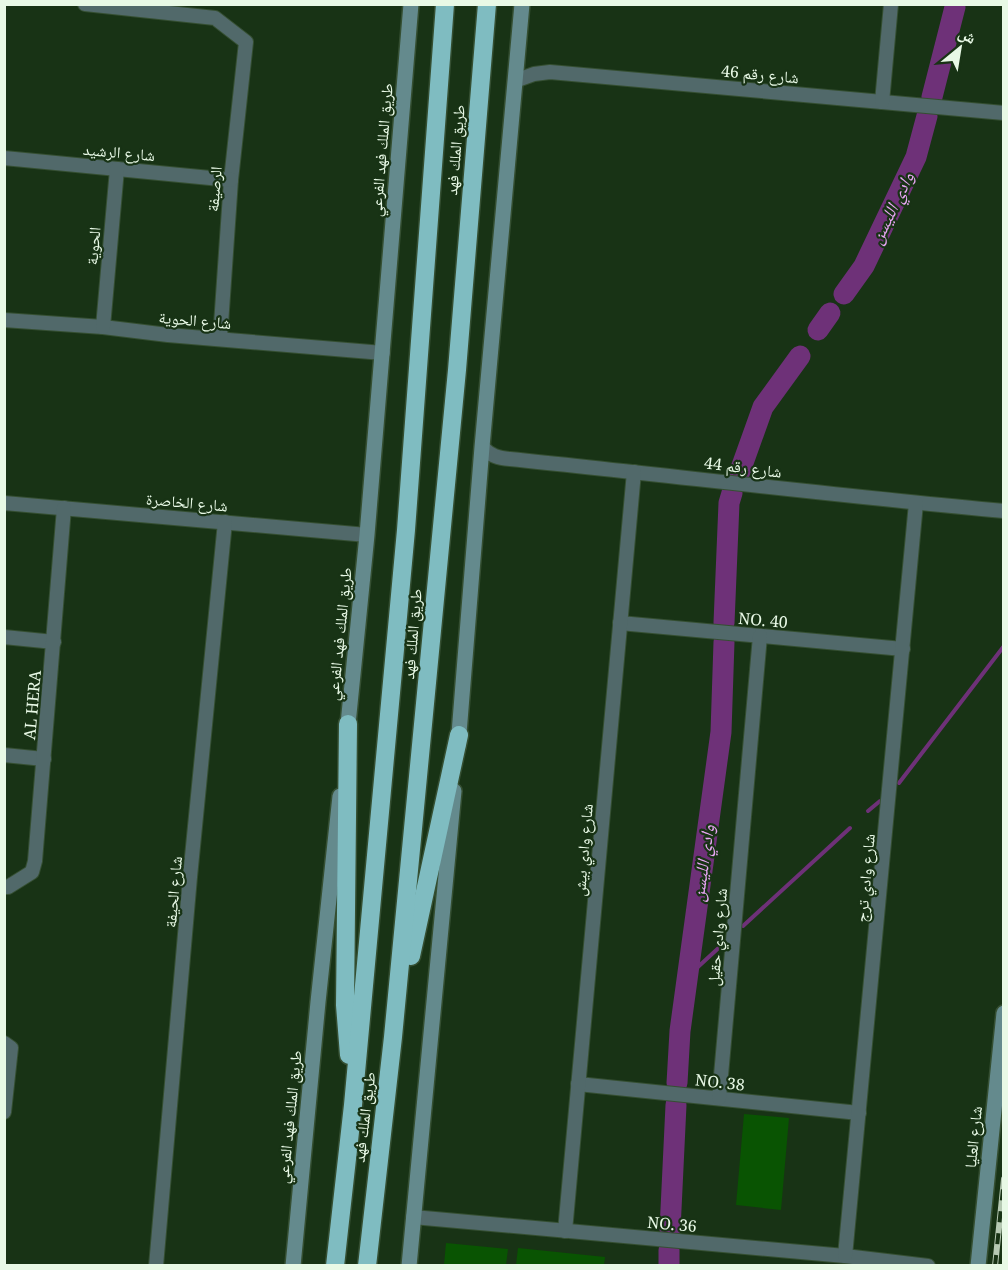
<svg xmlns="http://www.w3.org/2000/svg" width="1008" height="1270" font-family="'Noto Serif','Noto Naskh Arabic',serif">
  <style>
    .garden { fill: #095402 }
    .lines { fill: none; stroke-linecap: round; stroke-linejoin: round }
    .stream { stroke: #6e3178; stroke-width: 4 }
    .river { stroke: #6e3178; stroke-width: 21 }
    .minor-casing { stroke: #354f32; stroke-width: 16 }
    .secondary-casing { stroke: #354f32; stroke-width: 18 }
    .motorway-casing { stroke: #354f32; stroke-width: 21 }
    .minor { stroke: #51696a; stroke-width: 14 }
    .secondary { stroke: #648a8d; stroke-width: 15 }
    .motorway { stroke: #7fbcc1; stroke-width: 18 }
    .rail-casing { stroke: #b6c9b3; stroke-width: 6 }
    .rail { stroke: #183315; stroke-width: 4; stroke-dasharray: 11; stroke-linecap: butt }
    .labels { text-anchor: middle; stroke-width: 4.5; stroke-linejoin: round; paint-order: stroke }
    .street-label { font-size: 16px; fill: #e8f9e6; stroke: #183315 }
    .water-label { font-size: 18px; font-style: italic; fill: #e9a6f4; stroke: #183315 }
  </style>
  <rect width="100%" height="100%" fill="#183315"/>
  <g class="garden">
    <polygon points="744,1114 789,1118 781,1210 736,1205"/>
    <polygon points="446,1243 508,1249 506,1265 444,1265"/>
    <polygon points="518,1248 605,1257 604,1265 516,1265"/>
  </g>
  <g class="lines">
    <g class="stream">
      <polyline points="899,783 1004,646"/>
      <polyline points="868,811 880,801"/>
      <polyline points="743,926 850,828"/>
      <polyline points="687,977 724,943"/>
    </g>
    <g class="river">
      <polyline points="932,97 955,7"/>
      <polyline points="844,294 864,266 916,157 927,116"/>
      <polyline points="818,330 830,313"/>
      <polyline points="739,474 763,407 800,356"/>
      <polyline points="724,623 729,503 732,493"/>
      <polyline points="677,1083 680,1031 721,732 724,642"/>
      <polyline points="670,1230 676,1105"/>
      <polyline points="669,1266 669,1250"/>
    </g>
    <defs>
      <g id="minor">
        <polyline points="85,4 215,18 246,42 231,180 220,339"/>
        <polyline points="515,81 534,74 550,72 1004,113"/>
        <polyline points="882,102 891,4"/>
        <polyline points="4,158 231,180"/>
        <polyline points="4,320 103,327 168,335 383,353"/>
        <polyline points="103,327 117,169"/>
        <path d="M482,447c9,9 16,11 28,12 165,17 329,37 494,52"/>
        <polyline points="4,503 367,535"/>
        <polyline points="620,623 903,649"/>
        <polyline points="4,637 54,642"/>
        <polyline points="4,755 44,759"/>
        <polyline points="4,887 8,887 32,872 35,861 64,508"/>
        <polyline points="4,1043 11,1048 4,1112"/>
        <polyline points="578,1084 859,1113"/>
        <polyline points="719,1098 760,636"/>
        <polyline points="413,1217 845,1256 928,1266"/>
        <polyline points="565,1231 634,472"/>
        <polyline points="845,1256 916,503"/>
        <polyline points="156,1266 190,877 225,522"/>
      </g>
      <g id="secondary">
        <polyline points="347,734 367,535 411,4"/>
        <polyline points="458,746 482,447 522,4"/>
        <polyline points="293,1266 318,1002 340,796"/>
        <polyline points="409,1266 454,791"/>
        <polyline points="978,1266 1004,1013"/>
      </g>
      <g id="motorway">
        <polyline points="348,724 345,1005 349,1055"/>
        <polyline points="411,956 459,735"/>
        <polyline points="335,1266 353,1105 406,530 445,4"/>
        <polyline points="367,1266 393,1037 457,370 487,4"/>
      </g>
    </defs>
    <use href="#minor" class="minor-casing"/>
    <use href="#secondary" class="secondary-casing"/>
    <use href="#motorway" class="motorway-casing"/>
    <use href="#minor" class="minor"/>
    <use href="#secondary" class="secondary"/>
    <use href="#motorway" class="motorway"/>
    <defs>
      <polyline id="rail" points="995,1266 1004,1179"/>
    </defs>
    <use href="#rail" class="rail-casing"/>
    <use href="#rail" class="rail"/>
  </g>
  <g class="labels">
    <g class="street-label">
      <text transform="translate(760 74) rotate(5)" y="6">شارع رقم 46</text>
      <text transform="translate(381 150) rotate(-85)" y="6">طريق الملك فهد الفرعي</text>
      <text transform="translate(455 150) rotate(-85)" y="6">طريق الملك فهد</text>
      <text transform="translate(119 152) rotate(5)" y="6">شارع الرشيد</text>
      <text transform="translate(214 189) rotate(-85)" y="6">الرصيفة</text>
      <text transform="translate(93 246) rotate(-85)" y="6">الحوية</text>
      <text transform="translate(195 320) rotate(5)" y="6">شارع الحوية</text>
      <text transform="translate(743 467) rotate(7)" y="6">شارع رقم 44</text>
      <text transform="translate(187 502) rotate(5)" y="6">شارع الخاصرة</text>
      <text transform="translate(763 620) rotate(5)" y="6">NO. 40</text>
      <text transform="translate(339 634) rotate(-84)" y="6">طريق الملك فهد الفرعي</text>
      <text transform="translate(412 634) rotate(-85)" y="6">طريق الملك فهد</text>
      <text transform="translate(32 705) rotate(-85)" y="6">AL HERA</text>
      <text transform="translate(583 850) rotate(-85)" y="6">شارع وادي بيش</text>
      <text transform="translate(865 878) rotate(-85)" y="6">شارع وادي ترج</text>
      <text transform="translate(173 892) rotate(-85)" y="6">شارع الحيفة</text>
      <text transform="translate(717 937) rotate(-85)" y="6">شارع وادي حقيل</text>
      <text transform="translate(720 1082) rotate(6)" y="6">NO. 38</text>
      <text transform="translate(289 1117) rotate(-84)" y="6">طريق الملك فهد الفرعي</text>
      <text transform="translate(364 1117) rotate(-83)" y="6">طريق الملك فهد</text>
      <text transform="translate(973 1137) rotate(-84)" y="6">شارع العليا</text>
      <text transform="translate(672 1224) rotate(5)" y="6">NO. 36</text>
    </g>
    <g class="water-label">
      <text transform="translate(892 208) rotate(-64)" y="6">وادي الليسن</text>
      <text transform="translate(703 863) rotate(-82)" y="6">وادي الليسن</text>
    </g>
  </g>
  <rect width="1008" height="1270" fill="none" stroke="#e8f9e6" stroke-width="12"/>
  <g transform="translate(960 48) rotate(30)" stroke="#183315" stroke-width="4.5" paint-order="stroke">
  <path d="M0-4.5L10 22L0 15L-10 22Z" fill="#e8f9e6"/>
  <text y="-9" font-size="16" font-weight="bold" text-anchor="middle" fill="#e8f9e6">ش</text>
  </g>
</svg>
